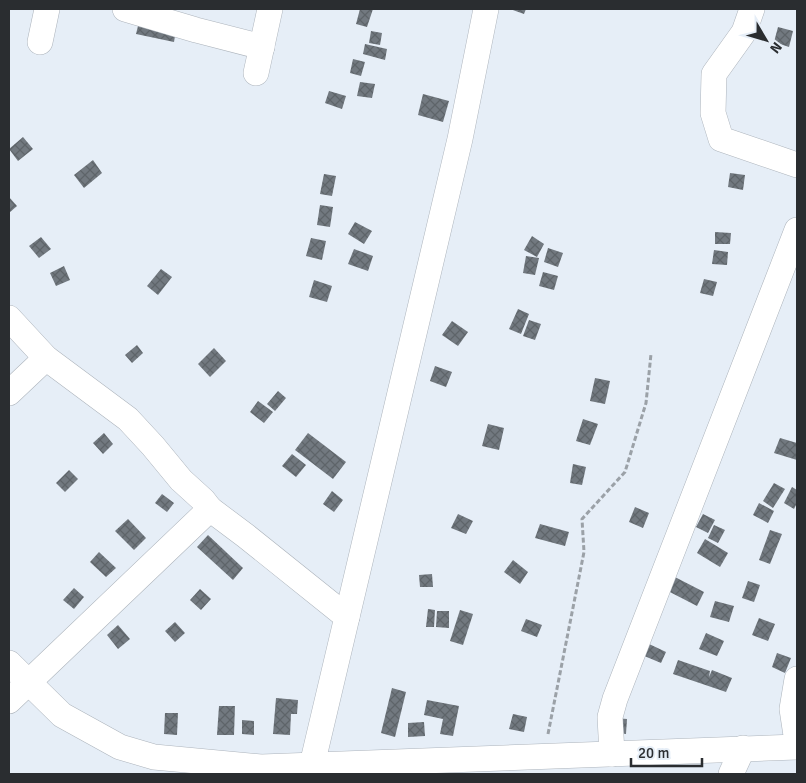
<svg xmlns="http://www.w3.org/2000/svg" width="806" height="783" font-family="Signika,sans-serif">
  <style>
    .building { fill: url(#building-cross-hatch) }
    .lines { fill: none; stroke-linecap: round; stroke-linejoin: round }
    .minor-casing { stroke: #adb4bc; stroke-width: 26 }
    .path { stroke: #9ba1a7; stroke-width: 3; stroke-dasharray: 5 2.5; stroke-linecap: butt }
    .minor { stroke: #fff; stroke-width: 25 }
  </style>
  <defs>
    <pattern id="building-cross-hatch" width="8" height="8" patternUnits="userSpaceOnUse" patternTransform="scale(1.25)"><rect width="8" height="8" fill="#727980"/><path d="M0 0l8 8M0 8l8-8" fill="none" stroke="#5e6469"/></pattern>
  </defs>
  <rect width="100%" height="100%" fill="#e6eef7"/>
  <g class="building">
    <polygon points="360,9 373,9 367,27 356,24"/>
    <polygon points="510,9 526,9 524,14"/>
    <polygon points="139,22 176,30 174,42 136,34"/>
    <polygon points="778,27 793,31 789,47 774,42"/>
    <polygon points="371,31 382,33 380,45 369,43"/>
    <polygon points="365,44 387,49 385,60 363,54"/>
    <polygon points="353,59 365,62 361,76 350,73"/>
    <polygon points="360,82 375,84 372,98 357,96"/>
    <polygon points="329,91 346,96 342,109 325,103"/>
    <polygon points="423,94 449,101 443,122 418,115"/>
    <polygon points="23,137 33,149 18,161 9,149"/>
    <polygon points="93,160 102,173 84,188 74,175"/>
    <polygon points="730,173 745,175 743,190 728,187"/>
    <polygon points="324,174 336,176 332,196 320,194"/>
    <polygon points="9,197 17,206 9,213"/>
    <polygon points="320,205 333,207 330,227 317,225"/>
    <polygon points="355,222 372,231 364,244 348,234"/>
    <polygon points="715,232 731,233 730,244 715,244"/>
    <polygon points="532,236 544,244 537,257 524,250"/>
    <polygon points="41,237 51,249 39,258 29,246"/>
    <polygon points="311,238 326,241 322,260 306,256"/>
    <polygon points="548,248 563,253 558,267 544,262"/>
    <polygon points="354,249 373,256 368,271 348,264"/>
    <polygon points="714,250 728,252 727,265 712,264"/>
    <polygon points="526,256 539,258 535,275 523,273"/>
    <polygon points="64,266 70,280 56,286 50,273"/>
    <polygon points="161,269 172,277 158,295 147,286"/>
    <polygon points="543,272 558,276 554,290 539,286"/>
    <polygon points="704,279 717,282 713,296 700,293"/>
    <polygon points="314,280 332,286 327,302 309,297"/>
    <polygon points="518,309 529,314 521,334 509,329"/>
    <polygon points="529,320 541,324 535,340 523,336"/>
    <polygon points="452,321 468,332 458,346 442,335"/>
    <polygon points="137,345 143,353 132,363 125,355"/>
    <polygon points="214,348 226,361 210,377 198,364"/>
    <polygon points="435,366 452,372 446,387 430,381"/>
    <polygon points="595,378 610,381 605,404 590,401"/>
    <polygon points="278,391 286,398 275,411 267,404"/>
    <polygon points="258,401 273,412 264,423 250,412"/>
    <polygon points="583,419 598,424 590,445 576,441"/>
    <polygon points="488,424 504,428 499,450 482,446"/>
    <polygon points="104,433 113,444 103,454 93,443"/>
    <polygon points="308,433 346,462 333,479 295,450"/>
    <polygon points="780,438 797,443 797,460 774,453"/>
    <polygon points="292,454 306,465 296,477 282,466"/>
    <polygon points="573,464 586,467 582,485 570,483"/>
    <polygon points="69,470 78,479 65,492 56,483"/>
    <polygon points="774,483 785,489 773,508 763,501"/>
    <polygon points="792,487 797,490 797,503 794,509 784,503"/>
    <polygon points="332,491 343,500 334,512 323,504"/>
    <polygon points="162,494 174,503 167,512 155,503"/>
    <polygon points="759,503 774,511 768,523 753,515"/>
    <polygon points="635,507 649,513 643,528 629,522"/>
    <polygon points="458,514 473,521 466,534 451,528"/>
    <polygon points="703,514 715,520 708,533 696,527"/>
    <polygon points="128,519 146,538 134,550 115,531"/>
    <polygon points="540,524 569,532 565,546 535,538"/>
    <polygon points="714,525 725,530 718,543 708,538"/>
    <polygon points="770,530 782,534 770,564 759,560"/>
    <polygon points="208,535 243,568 233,580 197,547"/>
    <polygon points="705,539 728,553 720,567 697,553"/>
    <polygon points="99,552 116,568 106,577 90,562"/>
    <polygon points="513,560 528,572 520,584 504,572"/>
    <polygon points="432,574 433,587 420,587 419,575"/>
    <polygon points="671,575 704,592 697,606 664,589"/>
    <polygon points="748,581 760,585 754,602 742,598"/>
    <polygon points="74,588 84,597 74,609 63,600"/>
    <polygon points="200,589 211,599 201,610 190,600"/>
    <polygon points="715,601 734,606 729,622 710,617"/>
    <polygon points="428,609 435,610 434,627 426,627"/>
    <polygon points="460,610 473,614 463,645 450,641"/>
    <polygon points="437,611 449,611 449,628 436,627"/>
    <polygon points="759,618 775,624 768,641 752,635"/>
    <polygon points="526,619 542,625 537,637 521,631"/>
    <polygon points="175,622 185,633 175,642 165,631"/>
    <polygon points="118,625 130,639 118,649 107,635"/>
    <polygon points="706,633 724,641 717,656 699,649"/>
    <polygon points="647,643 666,652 661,663 642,655"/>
    <polygon points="777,653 791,658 785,673 772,667"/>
    <polygon points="678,660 710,671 709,677 712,670 732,678 726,692 673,674"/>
    <polygon points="392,688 406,692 395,737 381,733"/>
    <polygon points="276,698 298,700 297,714 291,714 290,735 273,734"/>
    <polygon points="427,700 459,706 453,736 440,734 443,719 424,715"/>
    <polygon points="219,706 235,706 234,735 217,735"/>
    <polygon points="165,713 178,713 177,735 164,734"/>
    <polygon points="513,714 527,717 524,732 509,729"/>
    <polygon points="615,718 627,719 626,734 613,732"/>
    <polygon points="242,720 254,721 254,735 242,734"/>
    <polygon points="424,722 425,736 408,737 408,723"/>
  </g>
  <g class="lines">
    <defs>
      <g id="minor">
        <polyline points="125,9 196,30 262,47"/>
        <polyline points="752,9 744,32 714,74 713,113 721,139 797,165"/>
        <polyline points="40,42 47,9"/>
        <polyline points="256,73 270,9"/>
        <polyline points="9,318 46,358 128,419 153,446 181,480 203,500 210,509 246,536 347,617"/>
        <polyline points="9,393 46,358"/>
        <polyline points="9,663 62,715 120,747 154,757 261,767 797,747"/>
        <polyline points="797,679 792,709 797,742"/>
        <polyline points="9,701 210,509"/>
        <polyline points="612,754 610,717 615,699 797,230"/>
        <polyline points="312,765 460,139 486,9"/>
        <polyline points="731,774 743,748"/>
      </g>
    </defs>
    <use href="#minor" class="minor-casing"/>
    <polyline class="path" points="548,734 584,552 582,519 625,472 646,403 651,354"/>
    <use href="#minor" class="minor"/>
  </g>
  <rect width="806" height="783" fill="none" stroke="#2a2d30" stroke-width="20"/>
  <g transform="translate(766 40) rotate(128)" stroke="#e6eef7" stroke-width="4" paint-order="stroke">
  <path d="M0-4L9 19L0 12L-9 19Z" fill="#2a2d30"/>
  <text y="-8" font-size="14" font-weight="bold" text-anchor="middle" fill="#2a2d30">N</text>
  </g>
  <path d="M631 758v8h71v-8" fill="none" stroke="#2a2d30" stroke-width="2.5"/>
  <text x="638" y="758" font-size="15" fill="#2a2d30" stroke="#e6eef7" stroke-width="4" paint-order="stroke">20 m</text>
</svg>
